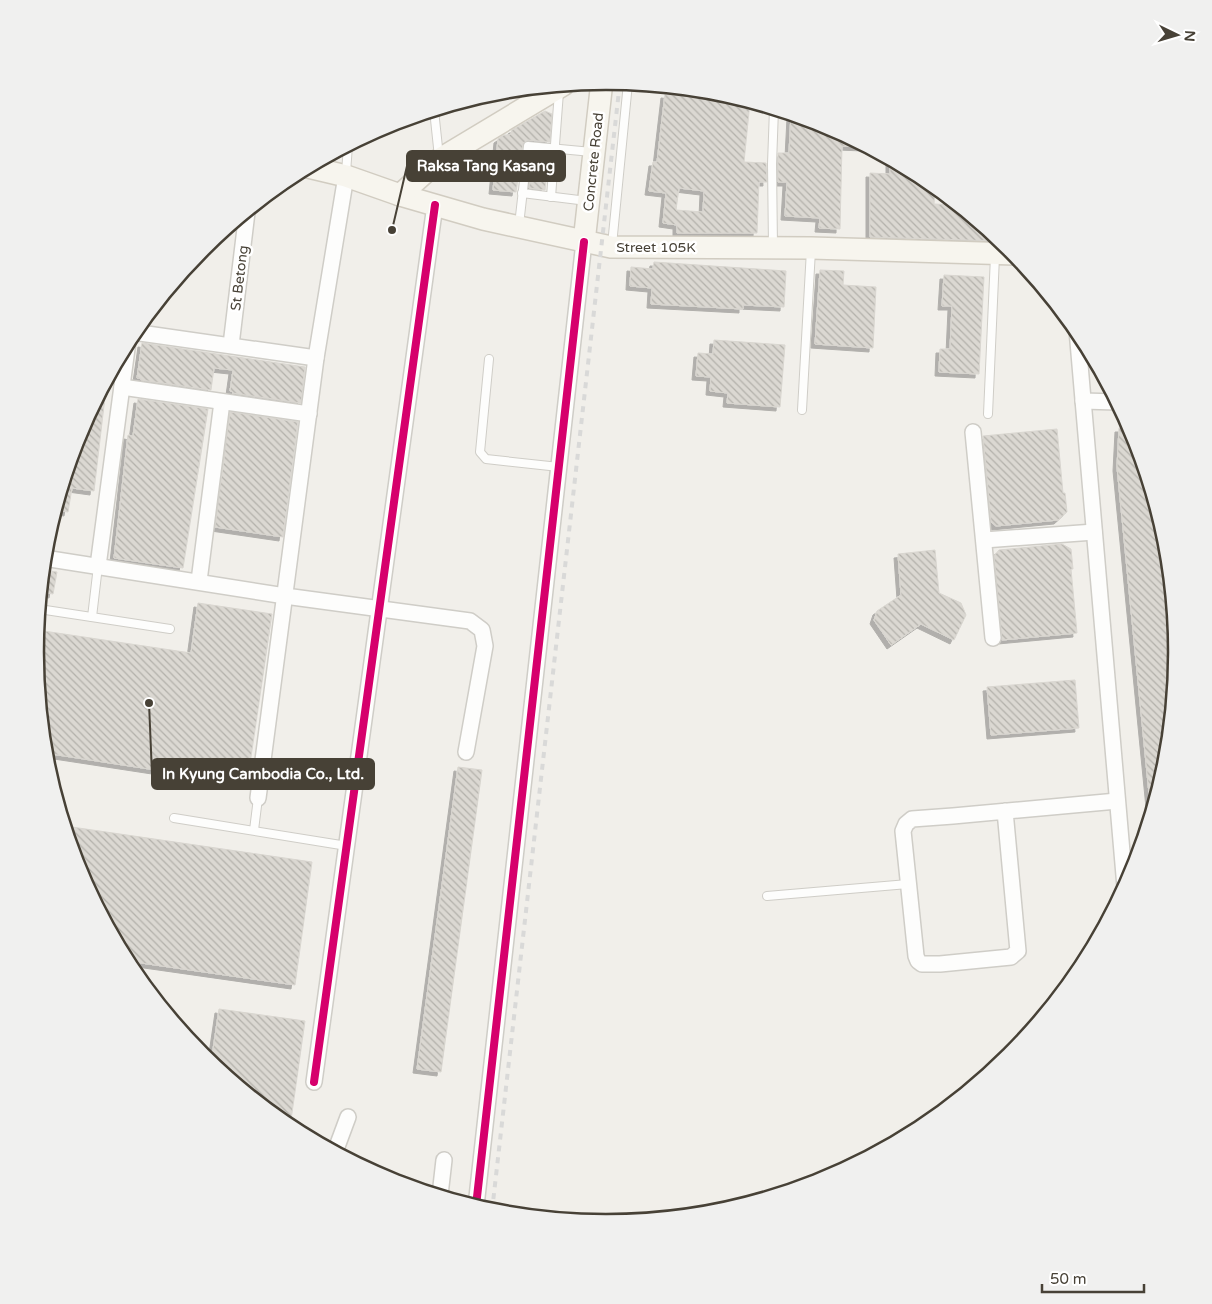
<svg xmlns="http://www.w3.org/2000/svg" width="1212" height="1304" font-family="'Varela Round',sans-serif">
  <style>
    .building { fill: url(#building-back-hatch); stroke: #d9d6d0; fill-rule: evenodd; filter: url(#shadow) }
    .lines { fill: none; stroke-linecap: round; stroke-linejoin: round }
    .service-casing { stroke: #cfcdc7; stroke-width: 10 }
    .minor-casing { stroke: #cfcdc7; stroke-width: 18 }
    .secondary-casing { stroke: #d1ccc1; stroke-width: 24 }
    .service { stroke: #fdfdfc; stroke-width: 8 }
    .minor { stroke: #fdfdfc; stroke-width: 15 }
    .secondary { stroke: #f7f5ee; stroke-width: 21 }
    .rail { stroke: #d9d9d8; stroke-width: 4; stroke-dasharray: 6 6; stroke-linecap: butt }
    .cycleway-casing { stroke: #fff; stroke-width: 11 }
    .cycleway { stroke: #d6006c; stroke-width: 8 }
    .labels { text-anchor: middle; stroke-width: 5; stroke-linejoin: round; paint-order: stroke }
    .street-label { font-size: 14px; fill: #474136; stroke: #fff }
    .rim { fill: none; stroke: #474136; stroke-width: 2.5 }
    .leader { fill: none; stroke: #474136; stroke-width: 2 }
    .callout-dot { fill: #474136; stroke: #fff; stroke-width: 2 }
    .callout { fill: #474136; stroke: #474136; stroke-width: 2 }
    .callout-label { font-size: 15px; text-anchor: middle; font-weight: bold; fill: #fff }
  </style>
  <defs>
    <pattern id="building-back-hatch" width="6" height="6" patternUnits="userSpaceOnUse" patternTransform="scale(1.25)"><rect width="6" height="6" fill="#dbd8d2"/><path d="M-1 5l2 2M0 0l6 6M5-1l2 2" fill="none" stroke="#b3b1ab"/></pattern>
    <filter id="shadow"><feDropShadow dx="-4" dy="4" stdDeviation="0" flood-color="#0004"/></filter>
  </defs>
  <rect width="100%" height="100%" fill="#f1efea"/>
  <g class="building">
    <path d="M665,94l71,8 1,-4 13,4 -6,60 22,1 1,19h-8l-2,51h-80v-8l-14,-2 3,-30 -17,-2 4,-29h4zM679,188l25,3 -1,21 -27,-2z"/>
    <polygon points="545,111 552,114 550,142 528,140 523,143 516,192 493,190 498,139 504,135 510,135 512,130"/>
    <polygon points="791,114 825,125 867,147 842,146 840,229 819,228 820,218 785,216 787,182 778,182 778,153 789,153"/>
    <polygon points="533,152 549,154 545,190 529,188"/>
    <polygon points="890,159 923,177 935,187 934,204 957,205 1001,241 870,237 870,173 890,174"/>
    <polygon points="654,262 786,271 784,307 743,305 743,309 651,304 652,288 630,286 631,267 653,269"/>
    <polygon points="820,270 844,271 843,285 876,287 873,348 815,344"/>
    <polygon points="944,275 984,277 979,374 939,372 940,349 950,349 952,306 942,306"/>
    <polygon points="714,340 785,345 780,407 727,403 728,393 710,391 711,377 696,376 698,353 713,354"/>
    <polygon points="142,343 305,367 301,403 232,393 233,392 230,391 233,370 214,368 211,390 141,380 141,378 137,378"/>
    <polygon points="107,380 94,491 72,488 68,512 55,510 79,433"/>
    <polygon points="138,399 208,409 183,568 114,558 128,435 133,436"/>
    <polygon points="230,412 298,422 283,537 215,527"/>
    <polygon points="1119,428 1131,428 1134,434 1161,523 1165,574 1169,573 1177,652 1166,764 1151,814 1117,467"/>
    <polygon points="1057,429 1063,493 1065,493 1067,512 1058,520 996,526 991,522 983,436"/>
    <polygon points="1062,544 1071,549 1073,569 1071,569 1077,633 1002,640 994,556 999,550"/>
    <polygon points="935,550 939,593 961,603 966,615 954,640 921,624 891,645 874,620 877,611 901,595 898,554"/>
    <polygon points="43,570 57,572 53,594 41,592"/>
    <polygon points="198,603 272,614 247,784 45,753 35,652 37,630 191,653"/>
    <polygon points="1075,680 1079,728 991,735 987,687"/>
    <polygon points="458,767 482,770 441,1072 417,1069"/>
    <polygon points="65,826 312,862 295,985 127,961 110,930 112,919 104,918 78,870"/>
    <polygon points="219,1009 305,1021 290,1127 211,1063"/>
  </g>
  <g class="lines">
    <defs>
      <g id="service">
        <polyline points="434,110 439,157"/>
        <polyline points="346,173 348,145"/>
        <polyline points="522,193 587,201"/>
        <polyline points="551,197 559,92"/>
        <polyline points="519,225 528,146 592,152"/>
        <polyline points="612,245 628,83"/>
        <polyline points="773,247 772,164 774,109"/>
        <polyline points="489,359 480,452 486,459 559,467"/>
        <polyline points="802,410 811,250"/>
        <polyline points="988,414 995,256"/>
        <polyline points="39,609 170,629"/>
        <polyline points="92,617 98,566"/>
        <polyline points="174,818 347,846"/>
        <polyline points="254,830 258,798"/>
        <polyline points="767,896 908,884"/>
      </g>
      <g id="minor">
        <polyline points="1077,330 1125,887"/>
        <polyline points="133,332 316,358"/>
        <polyline points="231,345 247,212"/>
        <polyline points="122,387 309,414"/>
        <polyline points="1083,401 1117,402"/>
        <polyline points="973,432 993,638"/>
        <polyline points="984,540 1094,532"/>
        <polyline points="44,558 285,596 470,621 482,630 485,646 466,752"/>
        <polyline points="98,566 128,341"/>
        <polyline points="199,581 222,402"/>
        <polyline points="258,798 316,358 346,176"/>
        <polyline points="1005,811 1018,951 1011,957 940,964 922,964 918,961 916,956 903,831 906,824 912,819 953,816 1117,801"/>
        <polyline points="314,1082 435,205"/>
        <polyline points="335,1152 348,1117"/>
        <polyline points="440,1195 444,1160"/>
        <polyline points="476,1206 584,242"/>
      </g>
      <g id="secondary">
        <polyline points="308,167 346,176 400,195 483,219 611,247 811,248 1015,254"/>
        <polyline points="400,195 440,159 563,85"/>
        <polyline points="584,242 602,81"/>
      </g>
    </defs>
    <use href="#service" class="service-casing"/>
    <use href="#minor" class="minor-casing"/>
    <use href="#secondary" class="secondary-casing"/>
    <use href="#service" class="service"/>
    <use href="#minor" class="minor"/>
    <use href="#secondary" class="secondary"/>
    <polyline class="rail" points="492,1211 620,82"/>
    <defs>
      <g id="cycleway">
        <polyline points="314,1082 435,205"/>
        <polyline points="476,1206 584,242"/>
      </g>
    </defs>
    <use href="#cycleway" class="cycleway-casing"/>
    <use href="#cycleway" class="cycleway"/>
  </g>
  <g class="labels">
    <g class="street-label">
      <text transform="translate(593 162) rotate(-84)" y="5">Concrete Road</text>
      <text x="656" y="252">Street 105K</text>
      <text transform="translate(239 278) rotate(-83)" y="5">St Betong</text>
    </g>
  </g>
  <path d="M0 0H1212V1304H0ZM44 652a562 562 0 1 1 1124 0a562 562 0 1 1-1124 0Z" fill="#f0f0ef" fill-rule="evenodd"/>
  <path class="rim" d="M44 652a562 562 0 1 1 1124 0a562 562 0 1 1-1124 0Z"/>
  <path class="leader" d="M392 230L407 166M149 703L152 774"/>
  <g class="callout-dot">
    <circle cx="392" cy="230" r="5"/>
    <circle cx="149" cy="703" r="5"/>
  </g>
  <g class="callout">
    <rect x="407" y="151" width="158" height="30" rx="5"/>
    <rect x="152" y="759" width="222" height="30" rx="5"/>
  </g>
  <g class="callout-label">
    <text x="486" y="171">Raksa Tang Kasang</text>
    <text x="263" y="779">In Kyung Cambodia Co., Ltd.</text>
  </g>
  <g transform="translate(1177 35) rotate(95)" stroke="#ffffff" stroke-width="4" paint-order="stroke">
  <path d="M0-4L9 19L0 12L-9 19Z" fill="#474136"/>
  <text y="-8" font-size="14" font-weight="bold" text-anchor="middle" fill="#474136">N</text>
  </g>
  <path d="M1042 1284v8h102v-8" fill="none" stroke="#474136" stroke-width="2.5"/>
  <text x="1050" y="1284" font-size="15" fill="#474136" stroke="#ffffff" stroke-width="4" paint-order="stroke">50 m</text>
</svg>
